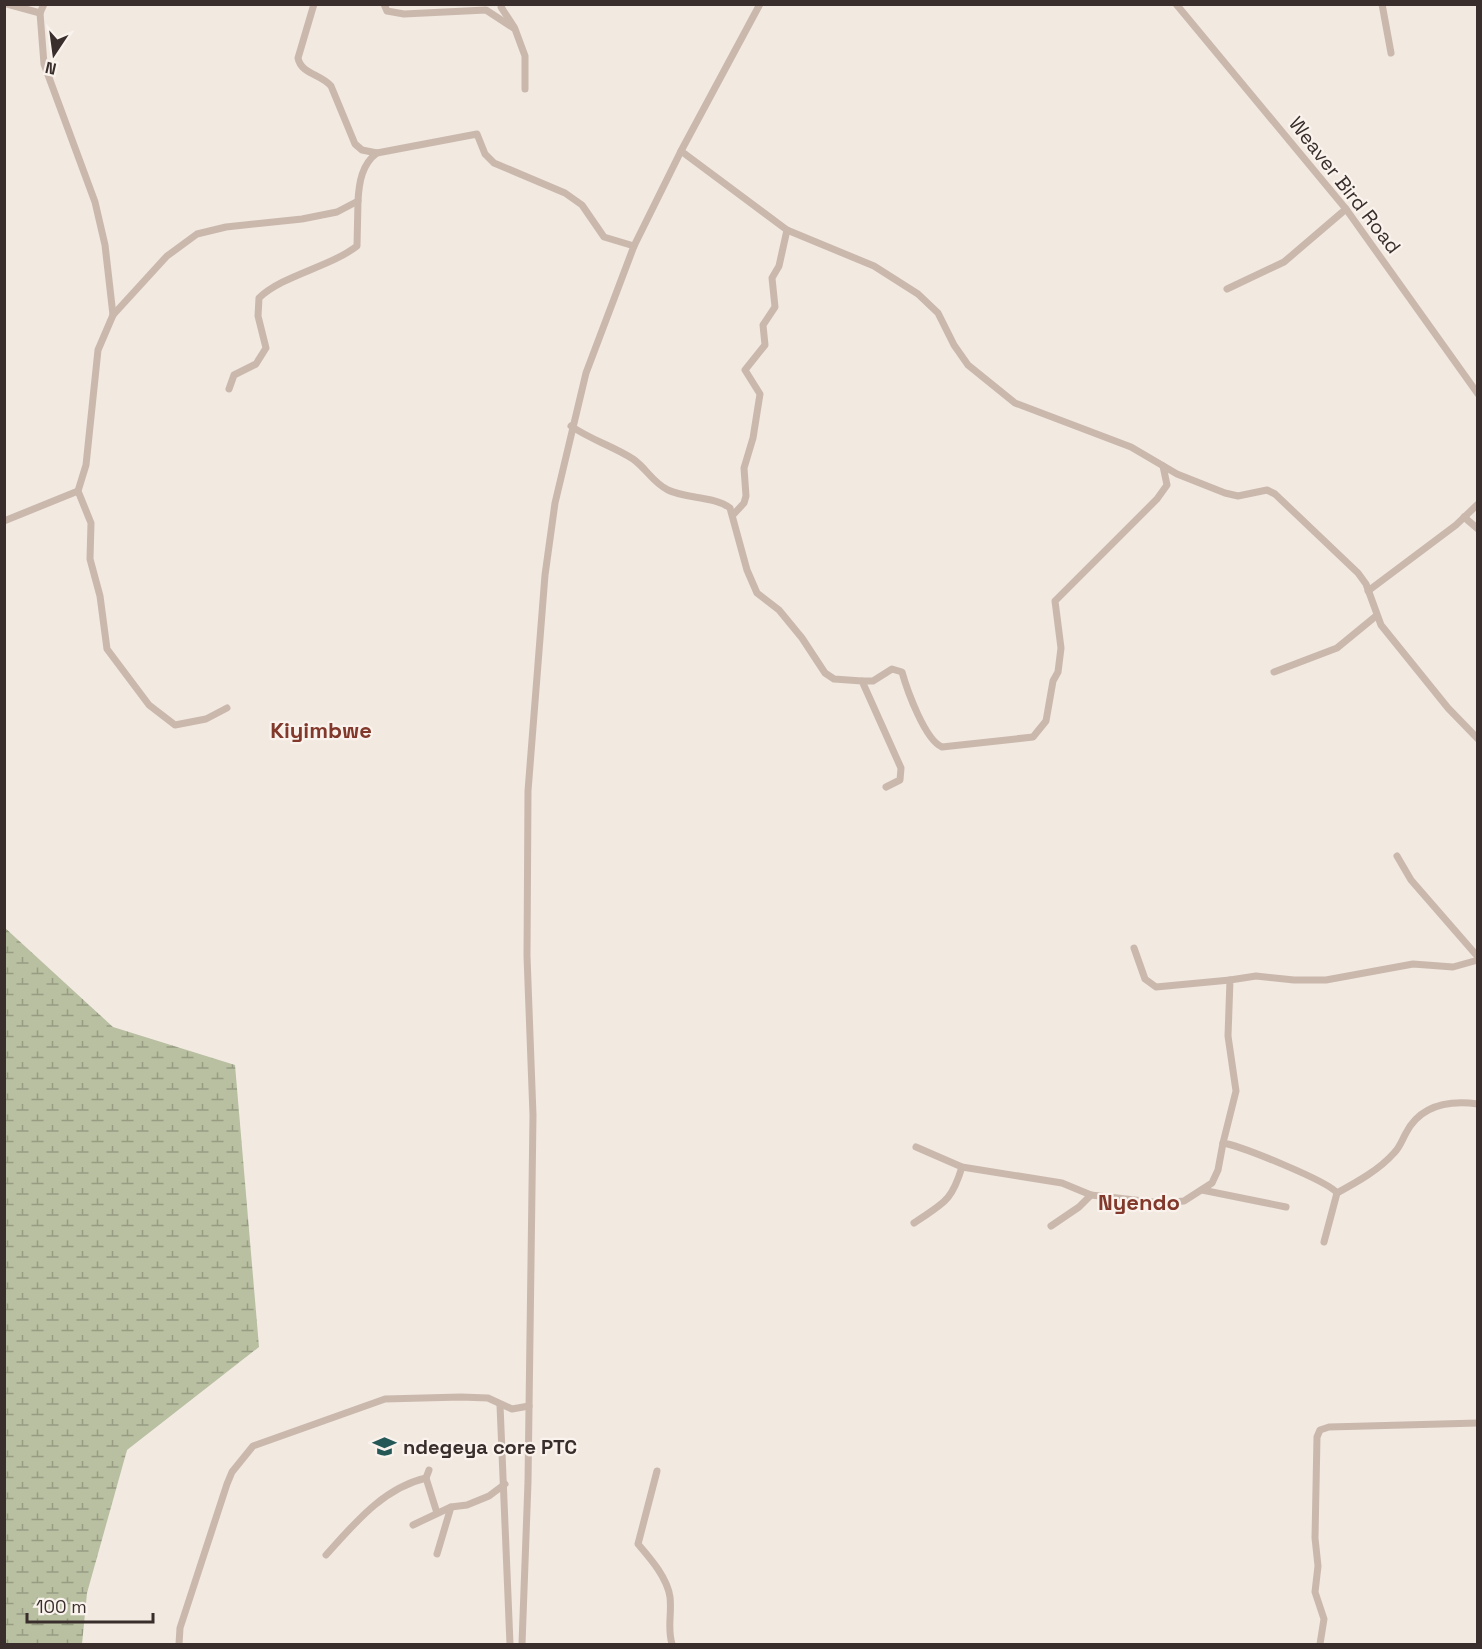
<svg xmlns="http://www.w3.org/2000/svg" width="1482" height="1649" font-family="'Space Grotesk',sans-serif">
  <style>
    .wetland { fill: url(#wetland-marsh) }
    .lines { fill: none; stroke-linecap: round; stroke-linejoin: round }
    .street { stroke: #cab8ad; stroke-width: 7 }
    .labels { text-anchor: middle; stroke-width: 4.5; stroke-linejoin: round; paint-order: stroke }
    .street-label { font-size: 20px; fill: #392e2b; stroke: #faf3ed }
    .poi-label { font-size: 20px; font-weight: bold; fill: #392e2b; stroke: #faf3ed; text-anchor: start }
    .quarter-label { font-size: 22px; font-weight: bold; fill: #82382a; stroke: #faf3ed }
  </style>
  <defs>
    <pattern id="wetland-marsh" width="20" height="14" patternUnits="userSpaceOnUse" patternTransform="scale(1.5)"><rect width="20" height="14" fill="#b8c0a1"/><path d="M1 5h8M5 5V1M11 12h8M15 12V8" fill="none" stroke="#979c83"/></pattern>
  </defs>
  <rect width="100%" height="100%" fill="#f2e9e1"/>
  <polygon class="wetland" points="4,927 113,1027 235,1065 259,1347 127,1450 87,1593 82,1644 5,1644"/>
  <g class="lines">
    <g class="street">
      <polyline points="7,4 40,13 44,4"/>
      <path d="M314,4l-16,54c3,16 23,16 33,28l24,58 7,6 15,3 100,-19 8,20 9,9 71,30 17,12 22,32 30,9"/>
      <polyline points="384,4 387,11 404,14 486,10 515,29 525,56 525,89"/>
      <polyline points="502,4 501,7 514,27"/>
      <polyline points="1176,4 1346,209 1478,394"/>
      <polyline points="1382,4 1391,53"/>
      <polyline points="40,13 44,64 95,202 105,245 113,315"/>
      <polyline points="681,151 787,230 874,266 918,294 938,313 954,345 968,365 1015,403 1131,447 1177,474 1225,493 1238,496 1267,490 1275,494 1358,573 1366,584 1381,625 1448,708 1478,739"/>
      <polyline points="1227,289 1284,262 1346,209"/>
      <path d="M229,389l5,-14 22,-11 10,-16 -8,-32 1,-18c24,-23 71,-31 98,-52l1,-45"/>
      <path d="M571,426c20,14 42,20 62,33 13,9 20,24 35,31 18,9 46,6 62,18l17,62 10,23 22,17 23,28 23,35 9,6 28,2 39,87 -1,12 -14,7"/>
      <polyline points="733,515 744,503 746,496 744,468 753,438 760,394 745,370 765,345 763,325 775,307 772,278 779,266 787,230"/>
      <polyline points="1464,517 1478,529"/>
      <polyline points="4,521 78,491"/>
      <polyline points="1368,591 1456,525 1478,504"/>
      <polyline points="1274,672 1337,648 1376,616"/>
      <path d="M862,681h11l19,-12 10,3c5,18 23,68 40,75l91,-10 13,-16 7,-40 5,-9 3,-24 -6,-47 102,-102 10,-14 -4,-19"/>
      <path d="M227,708l-21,11 -31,6 -26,-20 -42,-56 -7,-53 -10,-37 1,-36 -13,-32 8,-26 12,-115 15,-35 54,-59 30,-22 29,-7 76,-8 35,-7 21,-11c1,-19 4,-37 19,-48"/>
      <polyline points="1397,856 1411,880 1478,957"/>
      <polyline points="1134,948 1145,979 1156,987 1230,980"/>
      <path d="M1478,960l-25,7 -40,-3 -87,16h-32l-38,-4 -26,4 -2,56 8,55 -13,52c18,3 105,38 114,50 20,-11 42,-23 57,-40 6,-6 8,-13 12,-20 14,-27 42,-33 72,-29"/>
      <polyline points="916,1147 962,1167 1062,1183 1091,1195"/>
      <polyline points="1202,1190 1286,1207"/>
      <path d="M914,1223c29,-20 37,-20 48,-56"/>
      <polyline points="1051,1226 1079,1207 1091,1195 1161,1203 1184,1201 1212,1183 1218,1170 1223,1143"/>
      <polyline points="1324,1242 1337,1193"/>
      <polyline points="500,1405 510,1644"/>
      <polyline points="429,1470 426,1478 437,1513"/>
      <path d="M657,1471l-19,73c12,14 29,33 32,53 2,17 -3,31 2,47"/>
      <polyline points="413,1525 451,1507 467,1505 489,1496 505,1484"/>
      <polyline points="437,1554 451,1507"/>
      <path d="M326,1555c28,-31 57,-67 100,-77"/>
      <polyline points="179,1644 180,1628 227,1484 232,1472 253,1446 385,1399 461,1397 488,1398 512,1409 529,1406"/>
      <polyline points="522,1644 528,1482 533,1115 527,956 528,791 545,575 555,503 586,373 634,246 681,151 760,4"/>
      <polyline points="1320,1644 1324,1619 1315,1592 1318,1566 1315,1538 1317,1437 1320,1430 1329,1427 1478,1423"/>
    </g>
  </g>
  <defs>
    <symbol id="school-bare" viewBox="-9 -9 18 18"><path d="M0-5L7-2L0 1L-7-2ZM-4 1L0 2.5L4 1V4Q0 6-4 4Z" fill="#235857" stroke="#faf3ed" stroke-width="2.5" paint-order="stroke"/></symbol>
  </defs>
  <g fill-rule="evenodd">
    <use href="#school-bare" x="368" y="1430" width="33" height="33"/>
  </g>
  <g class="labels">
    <g class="street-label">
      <text transform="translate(1345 185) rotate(52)" y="7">Weaver Bird Road</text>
    </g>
    <g class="poi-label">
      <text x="403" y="1454">ndegeya core PTC</text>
    </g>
    <g class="quarter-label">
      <text x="321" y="738">Kiyimbwe</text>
      <text x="1139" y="1210">Nyendo</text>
    </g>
  </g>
  <rect width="1482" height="1649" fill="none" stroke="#392e2b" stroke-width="12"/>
  <g transform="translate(54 54) rotate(193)" stroke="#faf3ed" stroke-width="4.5" paint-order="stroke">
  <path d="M0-4.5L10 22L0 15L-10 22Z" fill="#392e2b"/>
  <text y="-9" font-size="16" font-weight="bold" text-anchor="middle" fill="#392e2b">N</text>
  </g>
  <path d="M27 1613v9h126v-9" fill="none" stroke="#392e2b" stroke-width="3"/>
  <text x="36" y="1613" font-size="18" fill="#392e2b" stroke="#faf3ed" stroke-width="4.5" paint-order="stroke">100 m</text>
</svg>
